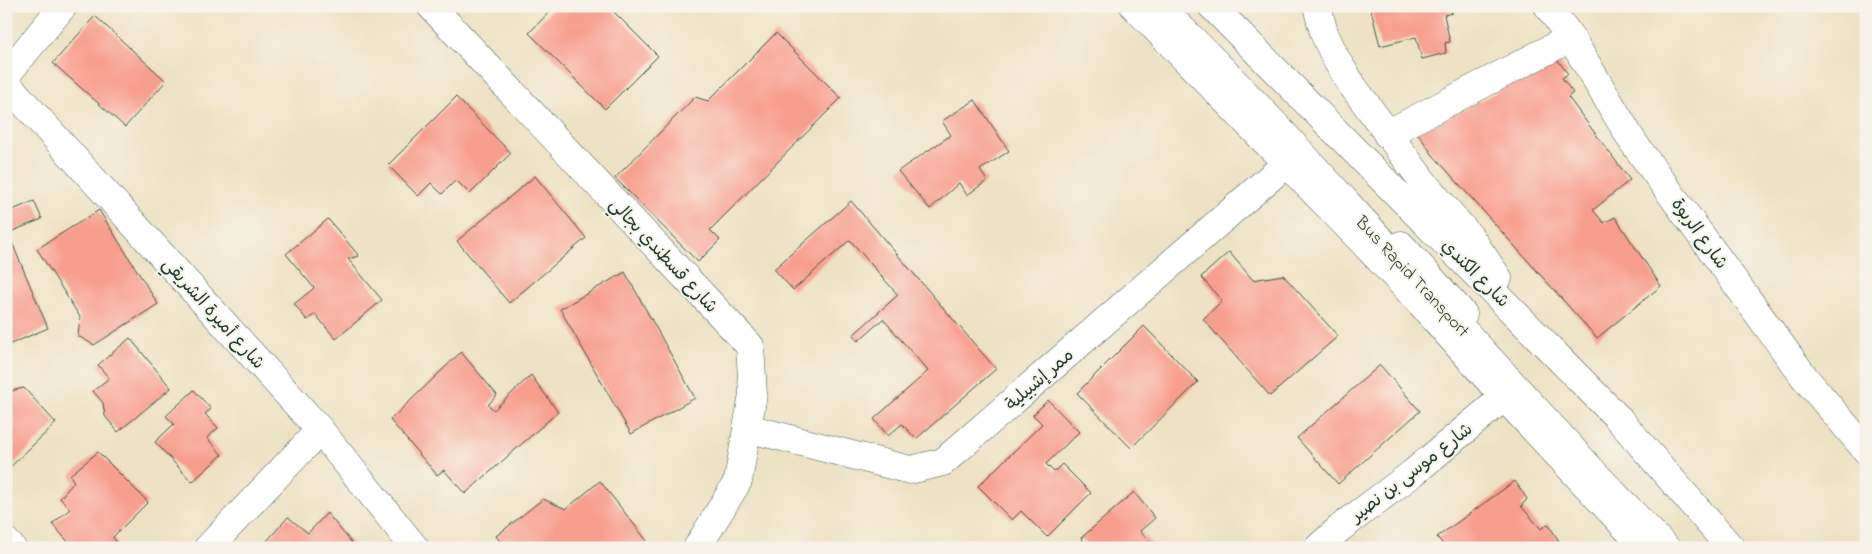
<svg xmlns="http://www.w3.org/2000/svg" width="1872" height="554" font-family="'Indie Flower','Playpen Sans Arabic',sans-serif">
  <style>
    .building { fill: #f89e8e }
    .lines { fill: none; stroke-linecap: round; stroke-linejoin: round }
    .minor-casing { stroke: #3e5649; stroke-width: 29 }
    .major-casing { stroke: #3e5649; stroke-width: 29 }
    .minor { stroke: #fff; stroke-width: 28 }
    .major { stroke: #fff; stroke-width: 28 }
    .labels { text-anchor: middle; stroke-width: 4; stroke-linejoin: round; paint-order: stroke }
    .street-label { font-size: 18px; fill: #1f3d34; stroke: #f7f3e8 }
  </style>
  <rect width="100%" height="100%" fill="#f7f3e8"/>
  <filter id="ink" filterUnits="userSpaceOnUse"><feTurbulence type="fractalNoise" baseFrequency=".02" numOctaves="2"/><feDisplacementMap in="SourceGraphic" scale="10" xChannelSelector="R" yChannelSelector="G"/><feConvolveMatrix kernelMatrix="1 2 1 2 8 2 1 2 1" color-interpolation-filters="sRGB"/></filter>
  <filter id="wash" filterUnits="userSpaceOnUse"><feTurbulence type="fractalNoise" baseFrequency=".0096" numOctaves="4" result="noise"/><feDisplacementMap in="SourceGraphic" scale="20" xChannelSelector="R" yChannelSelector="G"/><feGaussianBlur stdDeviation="1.12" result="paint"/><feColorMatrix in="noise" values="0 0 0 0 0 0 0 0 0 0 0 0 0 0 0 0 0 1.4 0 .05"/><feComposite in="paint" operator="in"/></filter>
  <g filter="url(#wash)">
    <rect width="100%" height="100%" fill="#ede2c3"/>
    <g id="blocks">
      <g class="building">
        <polygon points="6,6 15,6 6,17"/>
        <polygon points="555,6 608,6 658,56 605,109 529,33"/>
        <polygon points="1370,6 1450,6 1452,13 1444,15 1450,42 1445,43 1446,53 1422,59 1416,37 1380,46"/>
        <polygon points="95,16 166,81 125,127 53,63"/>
        <polygon points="776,33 841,98 710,230 720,240 698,262 615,178 695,97 708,101"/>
        <polygon points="1557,59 1568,74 1562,78 1573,93 1568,97 1630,180 1593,210 1604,223 1615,217 1661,286 1597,338 1432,154 1417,132 1426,124 1450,117"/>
        <polygon points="456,97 511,153 470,194 456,180 442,194 431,183 418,196 388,165"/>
        <polygon points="975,100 1009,151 980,170 987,181 967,195 959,183 930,209 898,171 951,135 942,121"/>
        <polygon points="535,176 586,238 509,303 457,241"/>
        <polygon points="34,201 42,219 8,233 48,328 6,346 6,203 10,211"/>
        <polygon points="851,201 996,369 916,439 902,424 888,436 874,419 928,371 883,319 858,341 853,335 898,295 850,240 793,290 774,269"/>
        <polygon points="99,210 158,304 94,345 78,336 80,317 37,249"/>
        <polygon points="328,219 359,256 348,259 382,300 336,339 315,314 307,320 294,304 314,288 286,254"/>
        <polygon points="1229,252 1253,280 1283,275 1338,336 1270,396 1203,319 1222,301 1201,277"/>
        <polygon points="625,272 695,398 631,434 560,309"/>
        <polygon points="1144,326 1198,382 1131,448 1077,393"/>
        <polygon points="130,338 171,388 118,432 105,416 103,403 93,391 109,378 98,365"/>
        <polygon points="461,352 497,395 488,405 494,410 531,375 558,412 465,494 444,470 437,475 390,420"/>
        <polygon points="1380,365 1420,411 1338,484 1297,438"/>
        <polygon points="7,377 10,391 24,388 56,423 6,471"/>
        <polygon points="194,390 211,409 205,414 218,428 207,438 222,455 192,482 155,442 174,424 166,416"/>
        <polygon points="1048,400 1079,432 1046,464 1054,472 1062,464 1091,493 1047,537 1021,511 1012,520 978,486 1042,424 1033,415"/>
        <polygon points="98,452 148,502 113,537 117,543 113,548 94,548 91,545 88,548 74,548 52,524 70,509 60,498 74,482 70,475"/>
        <polygon points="600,481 647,541 639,548 505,548 496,536 543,499 566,509"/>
        <polygon points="1515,481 1527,499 1521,506 1541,529 1548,524 1559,541 1553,548 1446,548 1437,537"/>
        <polygon points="1134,492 1155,518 1140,531 1155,548 1089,548 1081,538"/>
        <polygon points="327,513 356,548 270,548 266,542 288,517 308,533"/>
      </g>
    </g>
  </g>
  <g filter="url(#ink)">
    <use href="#blocks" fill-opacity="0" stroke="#3e5649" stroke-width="1"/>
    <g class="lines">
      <defs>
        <g id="minor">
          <polyline points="431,6 750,346 753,394 738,481 697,548"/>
          <path d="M1158,6c88,83 168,175 250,264"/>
          <polyline points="1548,6 1571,38 1633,142 1805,378 1866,450"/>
          <polyline points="6,75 63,6"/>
          <polyline points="6,83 320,430 415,548"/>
          <polyline points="1387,134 1571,38"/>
          <polyline points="1401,245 1463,314"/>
          <polyline points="1440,305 1596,475 1666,548"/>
          <polyline points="747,428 910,470 943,462 1287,163"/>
          <polyline points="6,542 12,548"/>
          <polyline points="208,548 320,430"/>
          <polyline points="1318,548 1340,528 1413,473 1504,397"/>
        </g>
        <g id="major">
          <polyline points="1134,6 1358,237 1416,298 1504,397 1645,548"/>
          <polyline points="1212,6 1617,417 1731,548"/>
          <polyline points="1317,6 1324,33 1337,61 1352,85 1427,187 1470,237 1498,278"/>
        </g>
      </defs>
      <use href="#minor" class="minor-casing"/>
      <use href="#major" class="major-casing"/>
      <use href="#minor" class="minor"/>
      <use href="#major" class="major"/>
    </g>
  </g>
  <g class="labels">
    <g class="street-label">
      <text transform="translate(1700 233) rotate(54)" y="6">شارع الربوة</text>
      <text transform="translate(664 255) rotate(47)" y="6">شارع قسطندي بجالي</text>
      <text transform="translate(1476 273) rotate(45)" y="6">شارع الكندي</text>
      <text transform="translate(1413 276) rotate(47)" y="6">Bus Rapid Transport</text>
      <text transform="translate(214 313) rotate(48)" y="6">شارع أميرة الشريقي</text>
      <text transform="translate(1039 379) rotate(-41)" y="6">ممر إشبيلية</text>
      <text transform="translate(1411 472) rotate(-38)" y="6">شارع موسى بن نصير</text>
    </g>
  </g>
  <rect width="1872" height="554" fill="none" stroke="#f7f3e8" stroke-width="25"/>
</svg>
